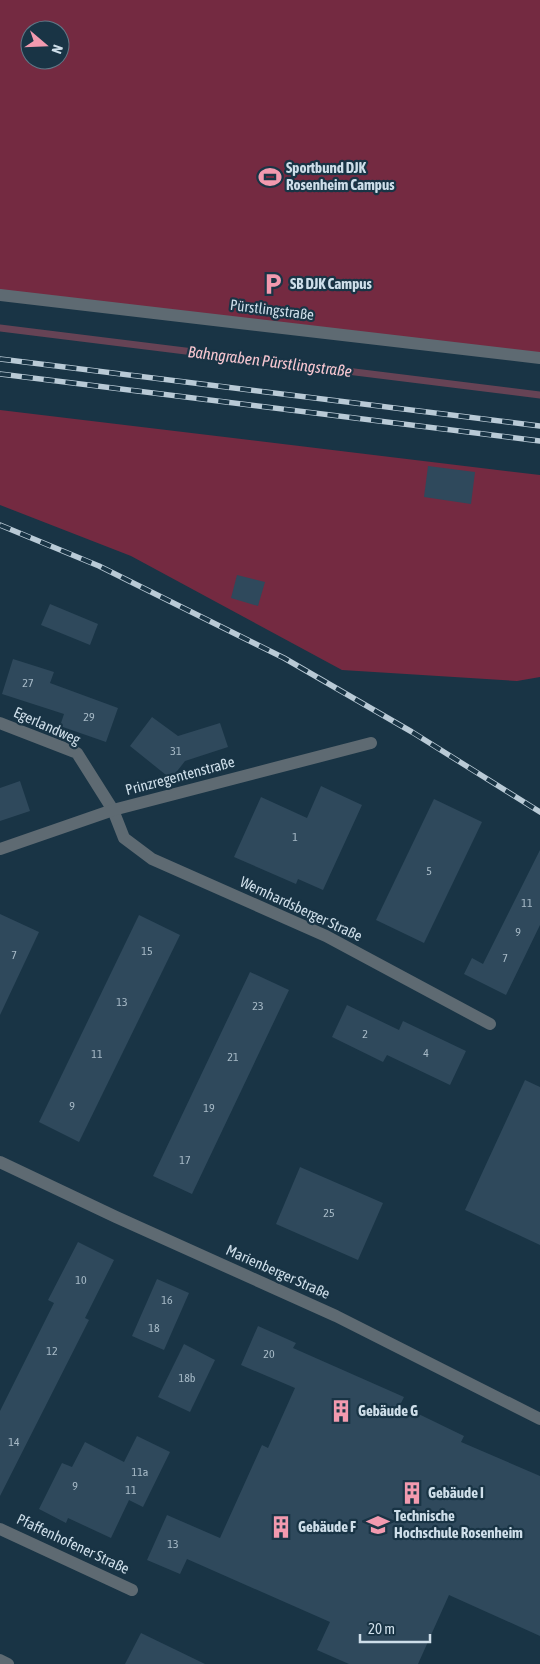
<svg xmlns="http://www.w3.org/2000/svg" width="540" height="1664" font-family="'Asap Condensed',sans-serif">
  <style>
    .green { fill: #742a41; fill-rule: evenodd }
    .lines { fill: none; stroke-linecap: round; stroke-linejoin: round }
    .stream { stroke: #664355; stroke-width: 7 }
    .building { fill: #2f495c }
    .street { stroke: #5e6a72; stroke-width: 12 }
    .rail-casing { stroke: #b9cad6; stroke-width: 5.5 }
    .rail { stroke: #193445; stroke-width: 4; stroke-dasharray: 11; stroke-linecap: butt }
    .labels { text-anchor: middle; stroke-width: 4.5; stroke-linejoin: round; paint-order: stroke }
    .number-label { font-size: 12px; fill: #a6b9c6 }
    .poi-label { font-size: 15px; font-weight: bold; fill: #cedee9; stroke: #193445; text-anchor: start }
    .street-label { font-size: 15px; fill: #cedee9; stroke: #193445 }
    .water-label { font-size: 16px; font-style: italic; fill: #f8c7d1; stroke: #193445 }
  </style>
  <rect width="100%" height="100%" fill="#193445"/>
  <g class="green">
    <path d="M0,0h540v358l-540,-63zM30,30h30v30h-30z"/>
    <polygon points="0,410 540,475 540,677 517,681 342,670 131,556 0,505"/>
  </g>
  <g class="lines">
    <polyline class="stream" points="0,328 540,395"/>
  </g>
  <g class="building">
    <polygon points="428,466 475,472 471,504 424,497"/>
    <polygon points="237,575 265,582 258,606 231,598"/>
    <polygon points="50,604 98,624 90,645 41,625"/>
    <polygon points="13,659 54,672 50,683 118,708 106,742 60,726 64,714 2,694"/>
    <polygon points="152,717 178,736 220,723 228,747 185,761 171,779 130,746"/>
    <polygon points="20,781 30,811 0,821 0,788"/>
    <polygon points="321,786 362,805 323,890 298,879 296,884 234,857 261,797 307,818"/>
    <polygon points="434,799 482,822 424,943 376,920"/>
    <polygon points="540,850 540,925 506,995 464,974 472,958 483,964"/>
    <polygon points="0,914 39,932 0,1015"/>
    <polygon points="139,915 180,935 79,1142 39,1122"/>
    <polygon points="250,972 289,990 192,1194 153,1176"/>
    <polygon points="347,1005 399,1030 403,1021 466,1051 450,1085 387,1055 383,1062 332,1037"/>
    <polygon points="525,1080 540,1087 540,1245 465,1210"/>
    <polygon points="300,1167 383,1203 358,1260 276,1224"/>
    <polygon points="78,1242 114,1260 85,1318 89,1320 0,1496 0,1411 54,1303 48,1300"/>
    <polygon points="157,1279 189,1293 164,1350 132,1336"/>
    <polygon points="258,1326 296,1343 293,1348 404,1397 400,1405 464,1436 461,1442 540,1476 540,1636 449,1595 418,1664 349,1664 317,1650 330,1622 187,1559 180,1574 147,1560 167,1515 220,1538 262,1445 268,1448 295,1388 241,1365"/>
    <polygon points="184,1344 215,1360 190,1412 158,1397"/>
    <polygon points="137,1436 170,1452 143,1507 129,1500 111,1538 68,1518 66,1523 39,1509 62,1463 72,1467 85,1442 124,1462"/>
    <polygon points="141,1633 205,1664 125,1664"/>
  </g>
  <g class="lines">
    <g class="street">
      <polyline points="0,295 540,358"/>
      <polyline points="0,723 77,753 113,810 124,838 152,859 326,936 490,1024"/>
      <polyline points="0,849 113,810 371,743"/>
      <polyline points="0,1162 116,1217 336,1316 540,1419"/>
      <polyline points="0,1529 132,1590"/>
      <polyline points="0,1660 8,1664"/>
    </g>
    <defs>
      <g id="rail">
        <polyline points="0,359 540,426"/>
        <polyline points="0,374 540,441"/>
        <polyline points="0,525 99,566 284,658 412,732 540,812"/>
      </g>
    </defs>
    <use href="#rail" class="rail-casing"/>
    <use href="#rail" class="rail"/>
  </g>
  <defs>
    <symbol id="stadium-bare" viewBox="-9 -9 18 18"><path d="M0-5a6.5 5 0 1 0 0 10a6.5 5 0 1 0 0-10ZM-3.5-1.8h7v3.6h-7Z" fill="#f29aaf" stroke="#193445" stroke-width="2.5" paint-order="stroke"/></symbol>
    <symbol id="parking-bare" viewBox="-9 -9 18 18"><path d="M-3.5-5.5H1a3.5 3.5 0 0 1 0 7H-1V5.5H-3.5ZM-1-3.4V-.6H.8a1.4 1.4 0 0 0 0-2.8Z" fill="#f29aaf" stroke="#193445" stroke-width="2.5" paint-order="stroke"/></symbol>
    <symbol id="building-bare" viewBox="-9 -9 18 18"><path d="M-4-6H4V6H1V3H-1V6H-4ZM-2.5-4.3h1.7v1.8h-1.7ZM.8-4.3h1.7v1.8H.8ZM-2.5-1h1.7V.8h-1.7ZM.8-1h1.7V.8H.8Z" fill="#f29aaf" stroke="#193445" stroke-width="2.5" paint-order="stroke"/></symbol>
    <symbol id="university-bare" viewBox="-9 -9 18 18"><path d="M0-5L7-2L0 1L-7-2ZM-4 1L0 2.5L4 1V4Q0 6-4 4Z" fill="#f29aaf" stroke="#193445" stroke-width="2.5" paint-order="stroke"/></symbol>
  </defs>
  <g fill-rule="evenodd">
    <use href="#stadium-bare" x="254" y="161" width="32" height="32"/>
    <use href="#parking-bare" x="257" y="268" width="32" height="32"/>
    <use href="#building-bare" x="325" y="1395" width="32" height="32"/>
    <use href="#building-bare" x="396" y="1477" width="32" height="32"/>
    <use href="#university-bare" x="362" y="1509" width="32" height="32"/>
    <use href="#building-bare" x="265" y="1511" width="32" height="32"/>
  </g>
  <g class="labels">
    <g class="number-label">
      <text x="28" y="687">27</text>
      <text x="89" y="721">29</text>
      <text x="176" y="755">31</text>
      <text x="295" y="841">1</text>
      <text x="429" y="875">5</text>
      <text x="527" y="907">11</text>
      <text x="518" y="936">9</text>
      <text x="147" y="955">15</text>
      <text x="14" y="959">7</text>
      <text x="505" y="962">7</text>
      <text x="122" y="1006">13</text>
      <text x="258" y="1010">23</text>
      <text x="365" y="1038">2</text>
      <text x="426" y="1057">4</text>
      <text x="97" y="1058">11</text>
      <text x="233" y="1061">21</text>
      <text x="72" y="1110">9</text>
      <text x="209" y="1112">19</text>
      <text x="185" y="1164">17</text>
      <text x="329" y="1217">25</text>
      <text x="81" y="1284">10</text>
      <text x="167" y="1304">16</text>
      <text x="154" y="1332">18</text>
      <text x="52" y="1355">12</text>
      <text x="269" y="1358">20</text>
      <text x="187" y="1382">18b</text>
      <text x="14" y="1446">14</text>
      <text x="140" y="1476">11a</text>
      <text x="75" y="1490">9</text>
      <text x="131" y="1494">11</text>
      <text x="173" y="1548">13</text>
    </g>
    <g class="poi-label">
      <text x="286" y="173">Sportbund DJK<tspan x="286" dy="17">Rosenheim Campus</tspan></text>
      <text x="290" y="289">SB DJK Campus</text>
      <text x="358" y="1416">Gebäude G</text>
      <text x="428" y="1498">Gebäude I</text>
      <text x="394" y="1521">Technische<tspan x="394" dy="17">Hochschule Rosenheim</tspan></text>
      <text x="298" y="1532">Gebäude F</text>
    </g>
    <g class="street-label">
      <text transform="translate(272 310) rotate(7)" y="5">Pürstlingstraße</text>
      <text transform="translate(47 726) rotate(24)" y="5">Egerlandweg</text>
      <text transform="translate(180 776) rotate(-15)" y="5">Prinzregentenstraße</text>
      <text transform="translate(301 909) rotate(25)" y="5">Wernhardsberger Straße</text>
      <text transform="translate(278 1272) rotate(24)" y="5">Marienberger Straße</text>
      <text transform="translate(73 1544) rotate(25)" y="5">Pfaffenhofener Straße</text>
    </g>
    <g class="water-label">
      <text transform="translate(270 361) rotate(7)" y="6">Bahngraben Pürstlingstraße</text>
    </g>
  </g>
  <g transform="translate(45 45) rotate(109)"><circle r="24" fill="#193445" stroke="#617887"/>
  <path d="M0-4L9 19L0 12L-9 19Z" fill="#f29aaf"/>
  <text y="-8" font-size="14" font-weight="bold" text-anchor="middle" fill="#cedee9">N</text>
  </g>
  <path d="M360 1634v8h70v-8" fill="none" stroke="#cedee9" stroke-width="2.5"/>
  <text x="368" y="1634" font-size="15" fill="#cedee9" stroke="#193445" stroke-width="4" paint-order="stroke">20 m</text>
</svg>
